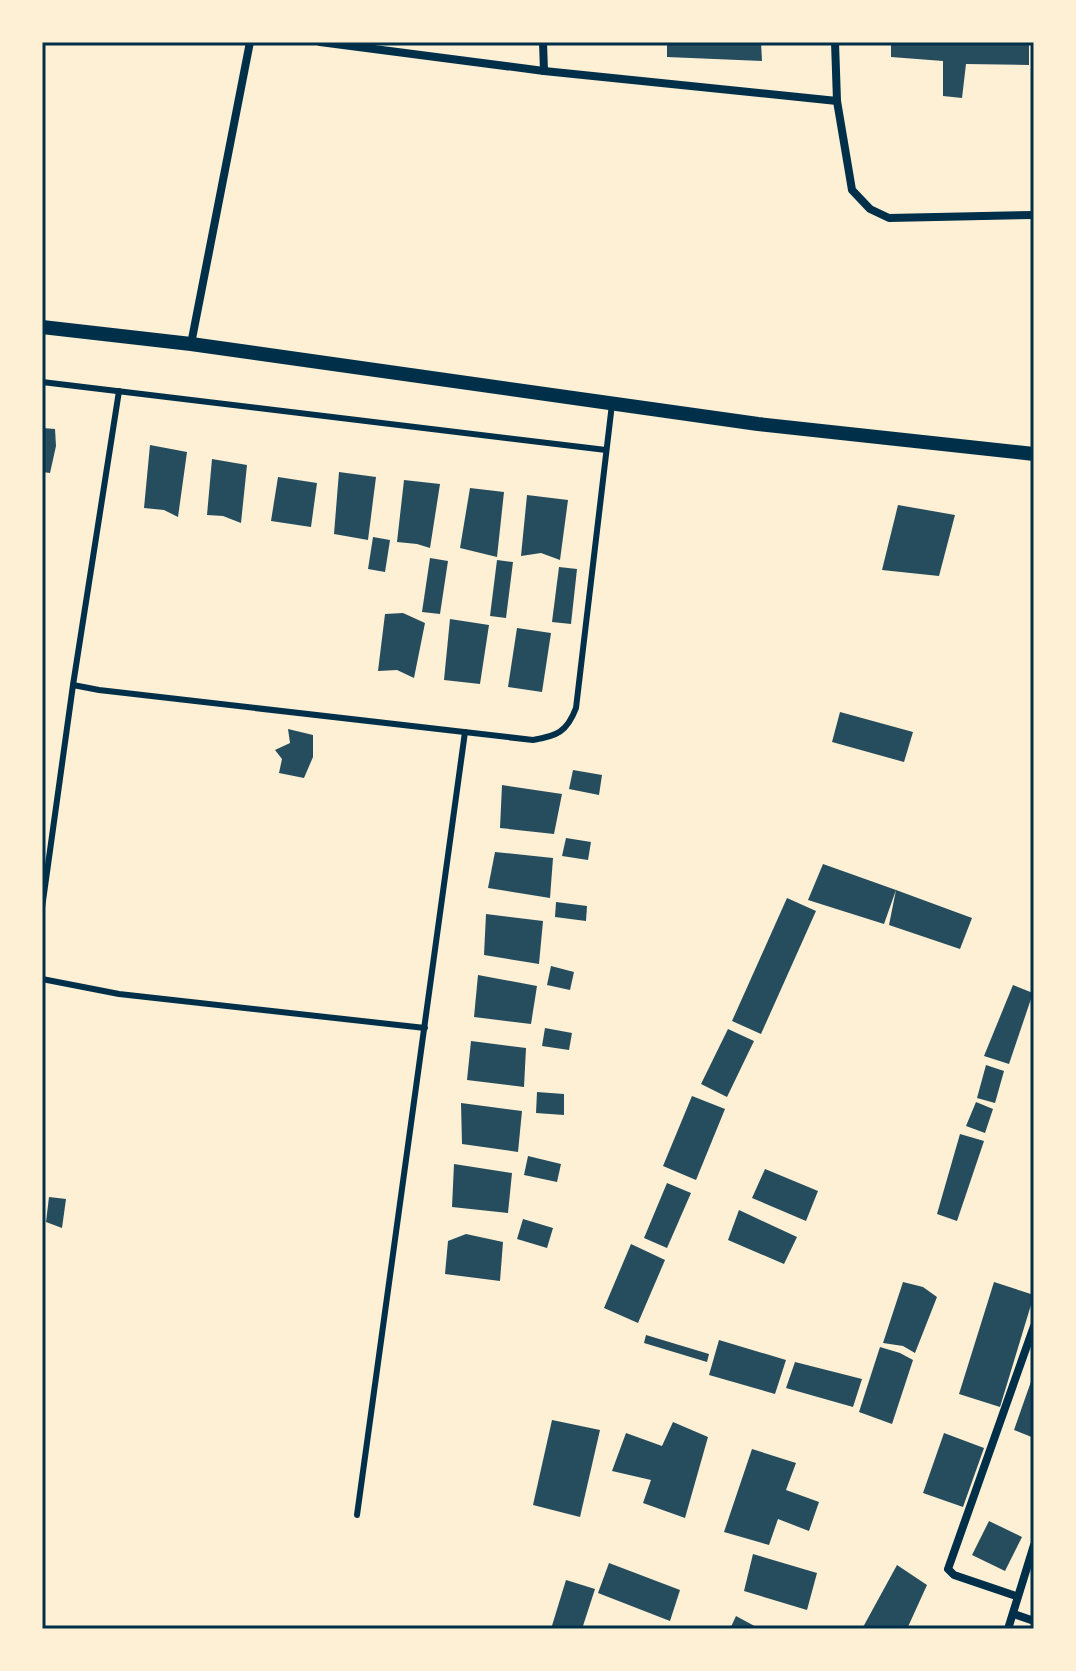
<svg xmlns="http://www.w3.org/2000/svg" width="1076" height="1671" font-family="'Work Sans',sans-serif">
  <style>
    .building { fill: #264d5e }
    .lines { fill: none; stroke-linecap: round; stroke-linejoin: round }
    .service { stroke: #003049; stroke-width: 6 }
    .minor { stroke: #003049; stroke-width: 8 }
    .tertiary { stroke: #003049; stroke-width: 14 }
    .neatline { fill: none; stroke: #003049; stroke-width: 3 }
  </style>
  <rect width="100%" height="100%" fill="#fdf0d5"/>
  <g class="building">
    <polygon points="667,42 761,42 762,61 667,57"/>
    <polygon points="891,42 1029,42 1029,65 966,64 962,98 943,96 943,61 891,57"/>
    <polygon points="42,428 55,429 56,446 50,473 42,472"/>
    <polygon points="150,445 187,452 178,517 164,510 144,508"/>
    <polygon points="212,459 247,465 241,523 223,516 207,515"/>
    <polygon points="339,472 376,477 368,540 334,534"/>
    <polygon points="278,477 317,483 311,527 271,521"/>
    <polygon points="404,480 440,484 430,548 417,544 397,542"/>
    <polygon points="470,488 504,492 497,557 460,548"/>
    <polygon points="527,495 568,500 560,560 541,553 521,556"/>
    <polygon points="898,505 955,515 939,576 882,570"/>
    <polygon points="373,537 390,540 385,572 368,569"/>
    <polygon points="430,558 448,561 440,614 422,612"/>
    <polygon points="497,560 513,562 506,618 490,616"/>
    <polygon points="559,567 577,569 571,624 552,622"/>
    <polygon points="403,613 425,623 414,678 397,670 378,671 385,614"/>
    <polygon points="450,619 489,625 480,684 444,680"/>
    <polygon points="517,628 551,633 542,692 508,687"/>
    <polygon points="840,712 913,732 904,762 832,742"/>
    <polygon points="288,729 313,735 313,757 304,778 279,773 282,759 275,750 290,743"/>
    <polygon points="573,770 602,775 599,795 569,789"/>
    <polygon points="502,785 562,794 554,834 500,828"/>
    <polygon points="566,838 591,842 588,860 562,856"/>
    <polygon points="495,852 553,858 550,898 488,888"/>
    <polygon points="823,864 896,890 972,918 960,949 889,925 896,890 884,924 808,900"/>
    <polygon points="787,898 816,911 761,1034 732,1021"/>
    <polygon points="556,902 587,906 586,921 555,917"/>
    <polygon points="486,914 543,921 539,964 484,955"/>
    <polygon points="551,966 574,972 570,990 547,985"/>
    <polygon points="478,975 537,986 531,1024 474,1017"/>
    <polygon points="1013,985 1033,993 1009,1064 984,1056"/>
    <polygon points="545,1028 572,1033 569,1050 542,1046"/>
    <polygon points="728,1029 754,1041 727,1097 701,1084"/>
    <polygon points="471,1041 526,1048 524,1087 467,1080"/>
    <polygon points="986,1065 1004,1071 995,1103 977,1098"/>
    <polygon points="537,1092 564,1094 564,1115 536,1113"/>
    <polygon points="692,1096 725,1109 696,1180 663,1166"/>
    <polygon points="976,1102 993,1109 985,1133 966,1126"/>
    <polygon points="461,1103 522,1111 518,1152 462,1144"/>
    <polygon points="960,1134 984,1141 957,1221 937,1214"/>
    <polygon points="528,1156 561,1164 557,1182 524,1175"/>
    <polygon points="454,1164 512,1173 508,1213 452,1207"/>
    <polygon points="765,1169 818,1191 806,1221 752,1198"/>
    <polygon points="667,1183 691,1193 667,1248 644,1238"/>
    <polygon points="49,1197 66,1199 62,1228 46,1222"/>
    <polygon points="739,1210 797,1237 784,1264 728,1240"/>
    <polygon points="523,1219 553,1228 547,1248 517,1239"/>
    <polygon points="466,1234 503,1242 500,1281 445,1274 448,1241"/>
    <polygon points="631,1244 665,1260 638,1323 604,1308"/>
    <polygon points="903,1282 923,1287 937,1297 915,1353 903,1346 883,1343"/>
    <polygon points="994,1282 1034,1295 1000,1407 959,1394"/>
    <polygon points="646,1335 709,1354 707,1362 644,1343"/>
    <polygon points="719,1340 786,1360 775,1394 709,1375"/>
    <polygon points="880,1347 900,1353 913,1360 892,1424 859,1412"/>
    <polygon points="795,1362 862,1379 853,1407 786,1388"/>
    <polygon points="1034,1373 1034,1438 1014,1430"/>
    <polygon points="552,1420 600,1430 580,1517 533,1505"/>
    <polygon points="673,1422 708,1437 685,1518 643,1503 651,1480 612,1471 626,1433 662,1446"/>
    <polygon points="944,1433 984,1448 963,1507 923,1493"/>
    <polygon points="752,1449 796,1463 786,1490 819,1502 809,1531 778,1519 769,1545 724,1532"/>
    <polygon points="989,1521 1022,1537 1005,1571 972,1555"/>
    <polygon points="753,1554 817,1573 807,1610 744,1591"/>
    <polygon points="609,1563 680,1590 670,1621 598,1593"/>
    <polygon points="897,1565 927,1585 907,1629 862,1629"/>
    <polygon points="566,1580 595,1589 582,1629 551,1629"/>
    <polygon points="736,1616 760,1629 730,1629"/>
  </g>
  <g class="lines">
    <g class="service">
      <polyline points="42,382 606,450"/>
      <path d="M73,685l26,5 434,50c24,-4 34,-8 43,-32l36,-304"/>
      <polyline points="42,908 73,685 119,391"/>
      <polyline points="42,979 119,994 425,1028"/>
      <polyline points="357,1515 465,732"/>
    </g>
    <g class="minor">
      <polyline points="320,42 544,71 837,101 835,42"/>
      <polyline points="543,42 544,71"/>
      <polyline points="837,101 852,190 870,209 889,218 1034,215"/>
      <polyline points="191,344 250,42"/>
      <polyline points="1016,1596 954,1575 948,1569 1034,1326"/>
      <polyline points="1014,1614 1034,1621"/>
      <polyline points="1008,1629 1034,1545"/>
    </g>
    <polyline class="tertiary" points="42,327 191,344 758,424 1034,454"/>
  </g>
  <rect width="1076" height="1671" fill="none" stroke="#fdf0d5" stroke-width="88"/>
  <rect x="44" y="44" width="988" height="1583" class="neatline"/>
</svg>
